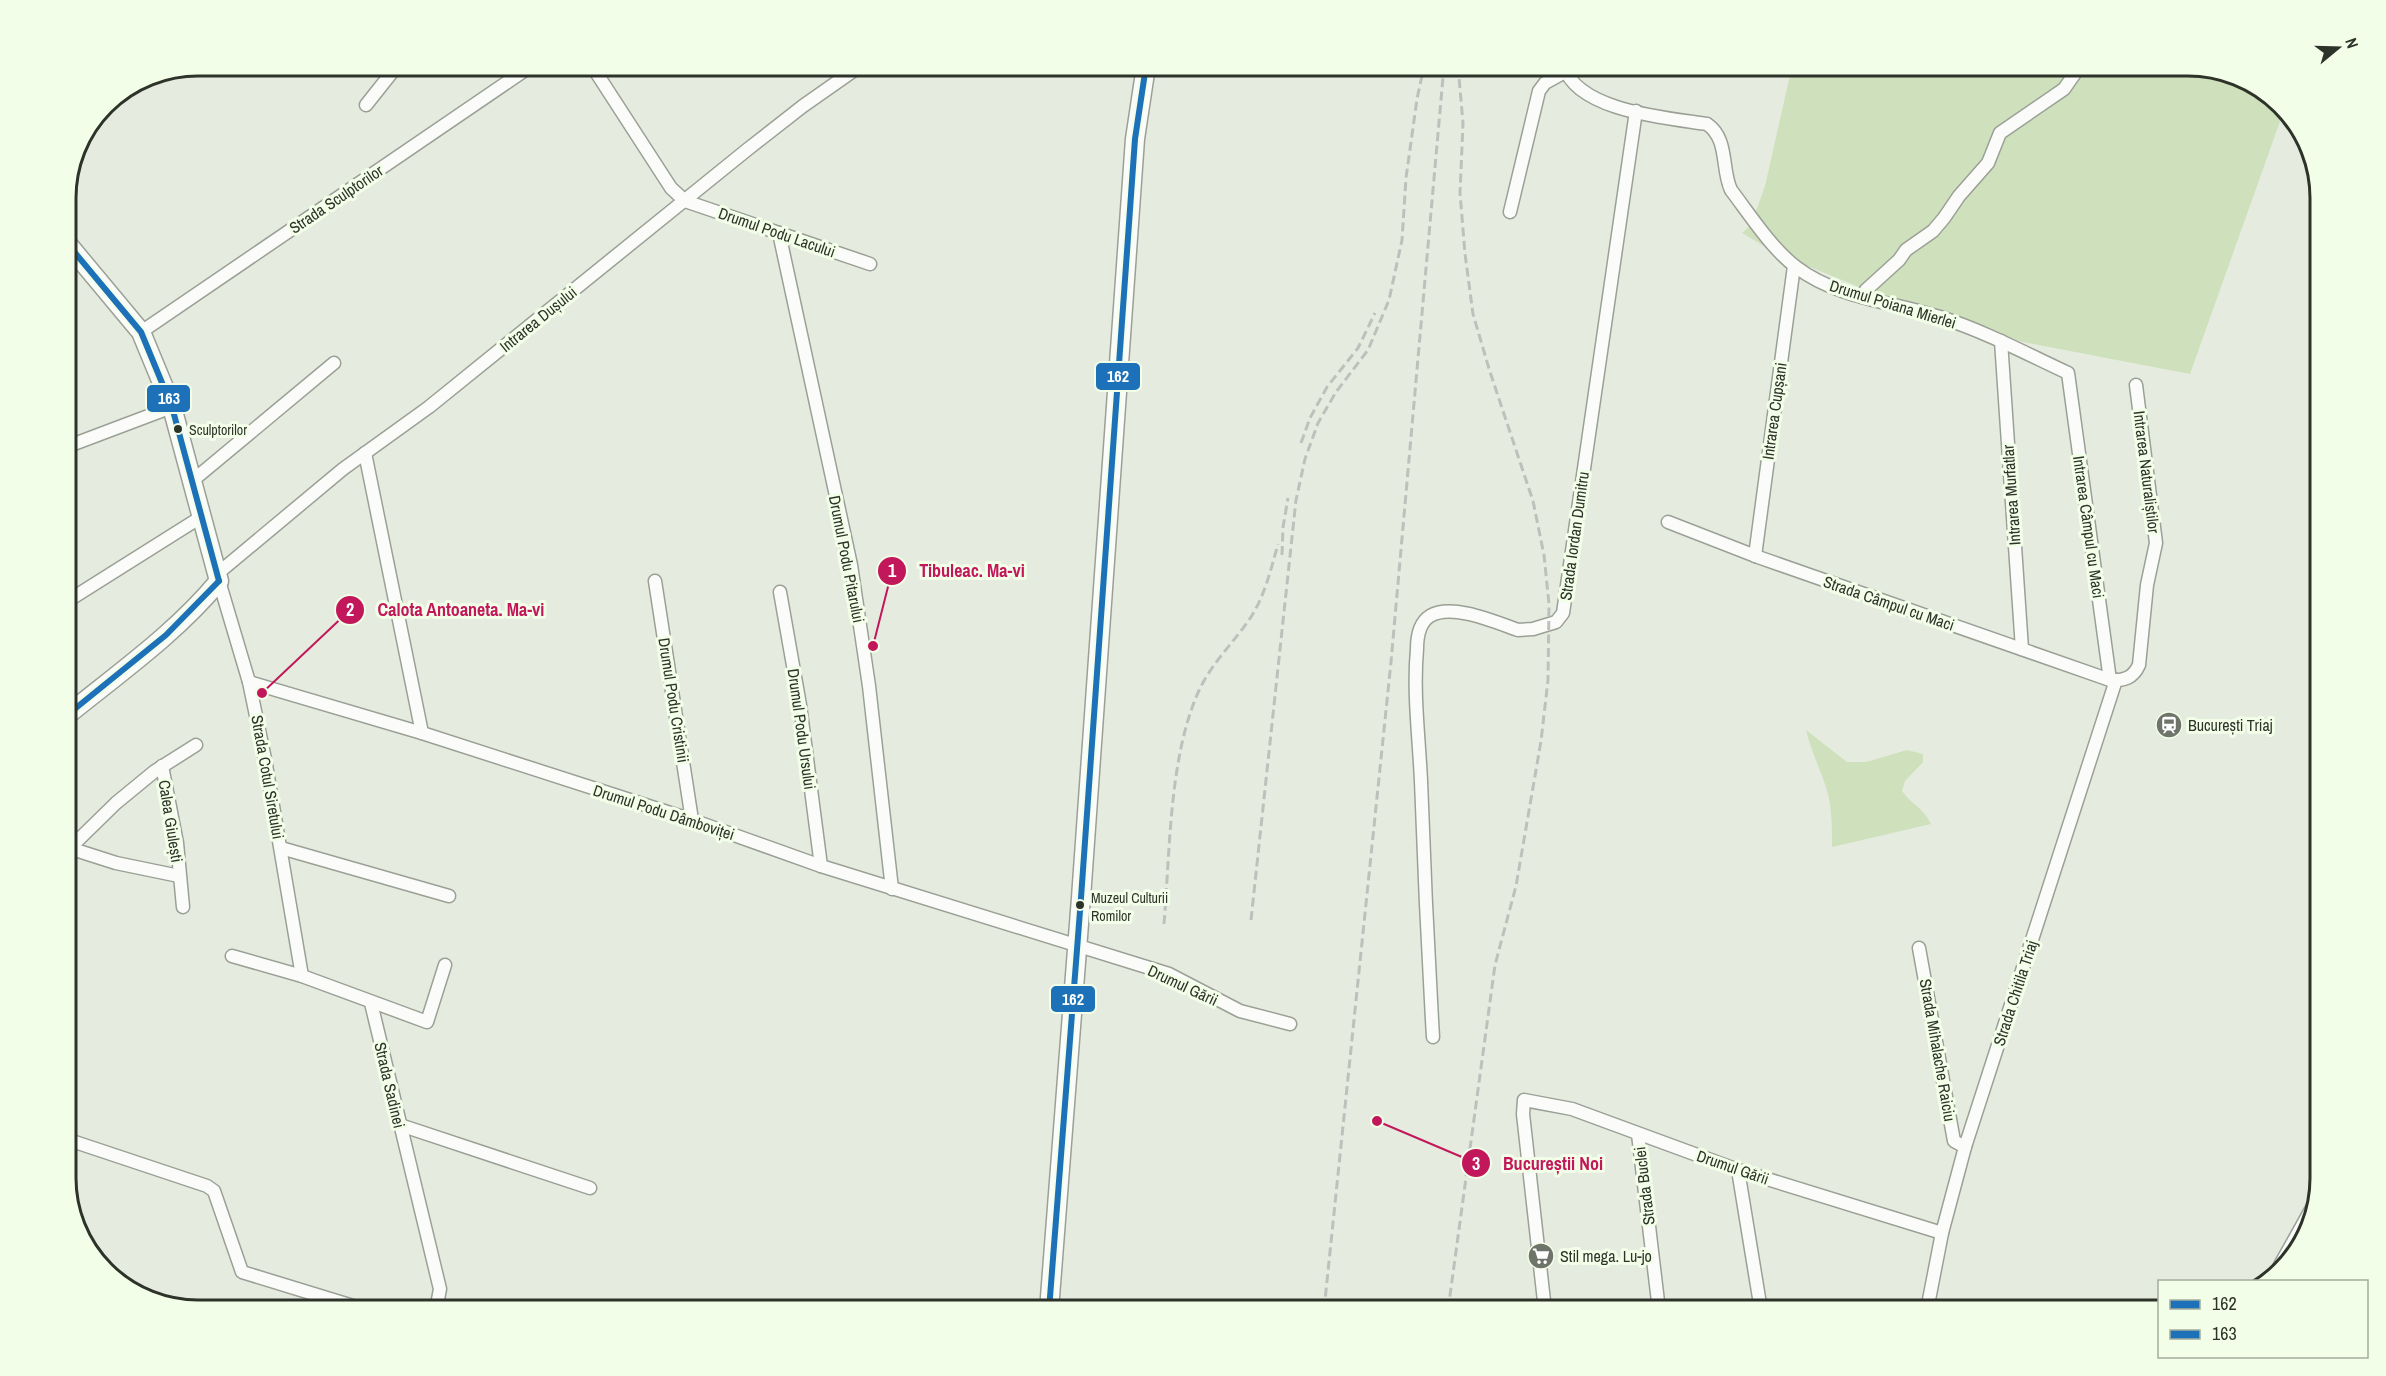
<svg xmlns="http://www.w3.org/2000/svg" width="2386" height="1376" font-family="'Archivo Narrow',sans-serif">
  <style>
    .green { fill: #cee0bc }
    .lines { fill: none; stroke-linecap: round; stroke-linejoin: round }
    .street-casing { stroke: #9ba096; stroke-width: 15 }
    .secondary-casing { stroke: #9ba096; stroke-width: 21 }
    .street { stroke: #fbfcfa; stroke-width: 12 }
    .secondary { stroke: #fbfcfa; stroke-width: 18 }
    .rail { stroke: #bec0bc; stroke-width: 3; stroke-dasharray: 9 4.5; stroke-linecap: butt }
    .bus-1-casing { stroke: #f2fee8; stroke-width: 10 }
    .bus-2-casing { stroke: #f2fee8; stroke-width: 10 }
    .bus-1 { stroke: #1d71b8; stroke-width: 6 }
    .bus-2 { stroke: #1d71b8; stroke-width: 6 }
    .bus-dot { fill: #2e332a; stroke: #f2fee8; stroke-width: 2 }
    .labels { text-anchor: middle; stroke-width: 6; stroke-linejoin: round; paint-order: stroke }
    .bus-label { font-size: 14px; fill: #2e332a; stroke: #f2fee8; text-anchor: start }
    .street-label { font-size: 16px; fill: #2e332a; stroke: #f2fee8 }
    .poi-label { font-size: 16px; fill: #2e332a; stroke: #f2fee8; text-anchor: start }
    .rim { fill: none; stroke: #2e332a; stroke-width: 3 }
    .leader { fill: none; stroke: #c2185b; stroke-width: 2 }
    .callout-dot { fill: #c2185b; stroke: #f2fee8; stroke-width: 2 }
    .mark-label { font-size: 18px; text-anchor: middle; font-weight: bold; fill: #fff }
    .callout-label { font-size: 18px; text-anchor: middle; font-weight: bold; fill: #c2185b; stroke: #f2fee8; stroke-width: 6; stroke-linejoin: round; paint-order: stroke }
    .line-badge { stroke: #f2fee8; stroke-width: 2 }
    .badge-label { font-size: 16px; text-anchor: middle; font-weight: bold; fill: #fff }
  </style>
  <rect width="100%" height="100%" fill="#e5ecdf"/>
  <g class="green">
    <polygon points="1792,66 2187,66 2253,84 2283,113 2190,374 2023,342 1866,290 1774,252 1742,233 1751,225 1765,186"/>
    <path d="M1806,730l41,32h19l41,-12 16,4v8l-18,19 -3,10c10,14 21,16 29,33l-99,23c0,-18 0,-36 -4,-53 -6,-22 -17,-42 -22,-64z"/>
  </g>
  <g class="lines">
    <defs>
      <g id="street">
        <polyline points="592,66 671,188 685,201 870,264"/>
        <path d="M1564,66c13,45 103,52 143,58 22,15 14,45 24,66 19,25 41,59 65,77 42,32 98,35 147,51 43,14 84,36 125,55l42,307"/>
        <polyline points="366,105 397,66"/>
        <polyline points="1510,212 1539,91 1545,83 1565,72"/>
        <polyline points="779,233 851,565 869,686 892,889"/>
        <polyline points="1862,297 1866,290 1899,260 1906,250 1933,231 1944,218 1959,196 1988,163 2000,133 2064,89 2080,66"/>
        <polyline points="141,332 531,66"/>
        <polyline points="2001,341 2022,649"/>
        <polyline points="66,447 172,407"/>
        <polyline points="365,453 422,733"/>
        <polyline points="191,482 334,363"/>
        <path d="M1668,522l90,35 352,123c14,1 23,-2 29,-15l8,-80 9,-42 -20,-158"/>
        <polyline points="1755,556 1794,266"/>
        <polyline points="217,574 343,469 429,407 748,149 803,106 860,66"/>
        <polyline points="219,581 249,682 265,759 302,976"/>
        <polyline points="655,581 692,820"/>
        <polyline points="780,592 800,705 821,866"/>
        <polyline points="66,602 201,517"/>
        <polyline points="249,682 422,733 692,820 821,866 1169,974 1240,1011 1290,1024"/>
        <polyline points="162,766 177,843 183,907"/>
        <polyline points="66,847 116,863 179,876"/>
        <polyline points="281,848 449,896"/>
        <polyline points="69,849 116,803 155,771 196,745"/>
        <polyline points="1919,948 1954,1141 1965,1147"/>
        <polyline points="232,956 302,976 427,1022 445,965"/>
        <polyline points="371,1003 440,1289 436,1310"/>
        <path d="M1433,1037c-5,-85 -9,-170 -12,-256 -2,-43 -8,-89 -4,-132 0,-12 2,-26 13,-33 22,-13 65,6 88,14l15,-1 23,-7 7,-9 73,-502"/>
        <polyline points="400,1125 590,1188"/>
        <polyline points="1638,1134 1659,1310"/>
        <polyline points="66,1139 207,1186 214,1191 242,1272 366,1310"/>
        <polyline points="1738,1170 1761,1310"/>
        <polyline points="2279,1267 2312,1208"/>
        <polyline points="1545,1310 1523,1114 1524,1100 1572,1109 1738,1170 1942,1233"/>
        <polyline points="1927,1310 1942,1233 1965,1147 2116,680"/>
      </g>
      <g id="secondary">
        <path d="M66,242l75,90 31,75 47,174c-43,52 -100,92 -153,135"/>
        <polyline points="1049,1310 1081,898 1135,139 1146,66"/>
      </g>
    </defs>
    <use href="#street" class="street-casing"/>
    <use href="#secondary" class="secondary-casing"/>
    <use href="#street" class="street"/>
    <use href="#secondary" class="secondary"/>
    <g class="rail">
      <polyline points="1301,443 1310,418 1327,387 1358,348 1375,313"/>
      <polyline points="1282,555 1283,527 1288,498"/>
      <polyline points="1251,920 1296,500 1305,459 1318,423 1336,392 1368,350 1389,300 1402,240 1406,178 1417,99 1424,66"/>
      <path d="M1164,924c6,-72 5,-163 33,-229 13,-31 36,-51 54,-78 14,-22 20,-48 27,-73"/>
      <polyline points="1324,1310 1391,662 1444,66"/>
      <polyline points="1448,1310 1495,965 1516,886 1541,741 1548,680 1549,604 1544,555 1533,501 1490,372 1473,314 1465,254 1460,193 1463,123 1458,66"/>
    </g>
    <defs>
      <polyline id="bus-1" points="1049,1310 1081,898 1135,139 1146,66"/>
      <g id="bus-2">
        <polyline points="66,242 141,332 172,407 219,581"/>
        <polyline points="66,716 166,635 219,581"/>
      </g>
    </defs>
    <use href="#bus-1" class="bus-1-casing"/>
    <use href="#bus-2" class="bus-2-casing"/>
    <use href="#bus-1" class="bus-1"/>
    <use href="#bus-2" class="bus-2"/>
  </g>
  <defs>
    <symbol id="station-disc" viewBox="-11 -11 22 22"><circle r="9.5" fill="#6e7469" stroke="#f2fee8"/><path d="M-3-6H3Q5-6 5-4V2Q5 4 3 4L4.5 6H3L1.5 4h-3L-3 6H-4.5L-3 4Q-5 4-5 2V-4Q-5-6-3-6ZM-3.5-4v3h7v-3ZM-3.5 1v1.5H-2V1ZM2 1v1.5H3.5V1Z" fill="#fff"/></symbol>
    <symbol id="supermarket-disc" viewBox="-11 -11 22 22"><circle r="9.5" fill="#6e7469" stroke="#f2fee8"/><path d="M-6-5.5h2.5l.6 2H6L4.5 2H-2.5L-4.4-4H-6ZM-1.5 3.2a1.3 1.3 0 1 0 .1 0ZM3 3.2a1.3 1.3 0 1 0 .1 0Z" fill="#fff"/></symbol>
  </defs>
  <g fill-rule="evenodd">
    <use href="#station-disc" x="2154" y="710" width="30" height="30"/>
    <use href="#supermarket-disc" x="1526" y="1241" width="30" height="30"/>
  </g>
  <g class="bus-dot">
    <circle cx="178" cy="429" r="5"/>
    <circle cx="1080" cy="905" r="5"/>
  </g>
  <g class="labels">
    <g class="bus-label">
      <text x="189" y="435">Sculptorilor</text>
      <text x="1091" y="903">Muzeul Culturii<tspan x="1091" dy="18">Romilor</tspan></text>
    </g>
    <g class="street-label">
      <text transform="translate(336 199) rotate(-34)" y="6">Strada Sculptorilor</text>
      <text transform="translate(777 232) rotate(19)" y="6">Drumul Podu Lacului</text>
      <text transform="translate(1893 304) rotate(17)" y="6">Drumul Poiana Mierlei</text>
      <text transform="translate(538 319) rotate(-39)" y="6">Intrarea Dușului</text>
      <text transform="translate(1774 411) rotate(-82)" y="6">Intrarea Cupșani</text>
      <text transform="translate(2147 472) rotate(83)" y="6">Intrarea Naturaliștilor</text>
      <text transform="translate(2011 495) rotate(-94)" y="6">Intrarea Murfatlar</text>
      <text transform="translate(2089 527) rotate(82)" y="6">Intrarea Câmpul cu Maci</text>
      <text transform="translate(1574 536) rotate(-82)" y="6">Strada Iordan Dumitru</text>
      <text transform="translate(847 559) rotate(79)" y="6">Drumul Podu Pitarului</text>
      <text transform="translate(1889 603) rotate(19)" y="6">Strada Câmpul cu Maci</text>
      <text transform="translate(674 700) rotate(81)" y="6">Drumul Podu Cristinii</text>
      <text transform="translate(802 729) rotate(82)" y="6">Drumul Podu Ursului</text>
      <text transform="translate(268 777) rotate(80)" y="6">Strada Cotul Siretului</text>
      <text transform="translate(664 812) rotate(18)" y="6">Drumul Podu Dâmboviței</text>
      <text transform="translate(171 821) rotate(81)" y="6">Calea Giulești</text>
      <text transform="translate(1183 985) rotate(25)" y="6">Drumul Gării</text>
      <text transform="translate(2015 993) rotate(-72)" y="6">Strada Chitila Triaj</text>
      <text transform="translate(1938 1050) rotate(80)" y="6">Strada Mihalache Raiciu</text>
      <text transform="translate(390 1085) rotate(77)" y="6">Strada Sadinei</text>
      <text transform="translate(1733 1167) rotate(19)" y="6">Drumul Gării</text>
      <text transform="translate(1644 1186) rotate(-97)" y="6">Strada Buclei</text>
    </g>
    <g class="poi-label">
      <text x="2188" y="731">București Triaj</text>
      <text x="1560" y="1262">Stil mega. Lu-jo</text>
    </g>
  </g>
  <path d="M0 0H2386V1376H0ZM198 76H2188A122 122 0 0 1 2310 198V1178A122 122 0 0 1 2188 1300H198A122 122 0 0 1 76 1178V198A122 122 0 0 1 198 76Z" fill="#f2fee8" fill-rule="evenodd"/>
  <path class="rim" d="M198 76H2188A122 122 0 0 1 2310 198V1178A122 122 0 0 1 2188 1300H198A122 122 0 0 1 76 1178V198A122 122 0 0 1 198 76Z"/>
  <path class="leader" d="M873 646L892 571M262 693L350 610M1377 1121L1476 1163"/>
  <g class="callout-dot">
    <circle cx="873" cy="646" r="6"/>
    <circle cx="262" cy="693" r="6"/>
    <circle cx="1377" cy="1121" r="6"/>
    <circle cx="892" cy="571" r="15"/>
    <circle cx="350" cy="610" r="15"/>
    <circle cx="1476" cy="1163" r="15"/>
  </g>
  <g class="mark-label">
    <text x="892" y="577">1</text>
    <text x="350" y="616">2</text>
    <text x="1476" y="1170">3</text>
  </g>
  <g class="callout-label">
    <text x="972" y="577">Tibuleac. Ma-vi</text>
    <text x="461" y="616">Calota Antoaneta. Ma-vi</text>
    <text x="1553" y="1170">Bucureștii Noi</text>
  </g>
  <g class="line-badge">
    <rect x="1095" y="362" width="46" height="29" rx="6" fill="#1d71b8"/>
    <rect x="146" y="384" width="45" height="29" rx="6" fill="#1d71b8"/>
    <rect x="1050" y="985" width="46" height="28" rx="6" fill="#1d71b8"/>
  </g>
  <g class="badge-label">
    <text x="1118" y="382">162</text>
    <text x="169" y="404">163</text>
    <text x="1073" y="1005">162</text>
  </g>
  <rect x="2158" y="1280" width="210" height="78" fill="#f2fee8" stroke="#a4ad9c" stroke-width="1.5"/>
  <rect x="2170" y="1300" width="30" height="9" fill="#1d71b8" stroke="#a4ad9c" stroke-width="1.5"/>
  <text x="2212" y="1310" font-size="18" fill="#2e332a">162</text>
  <rect x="2170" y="1330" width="30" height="9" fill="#1d71b8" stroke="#a4ad9c" stroke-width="1.5"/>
  <text x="2212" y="1340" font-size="18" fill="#2e332a">163</text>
  <g transform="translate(2338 48) rotate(71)" stroke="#f2fee8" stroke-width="4.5" paint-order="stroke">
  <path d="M0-4.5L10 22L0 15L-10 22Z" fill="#2e332a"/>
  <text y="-9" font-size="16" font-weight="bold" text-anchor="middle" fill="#2e332a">N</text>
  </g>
</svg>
